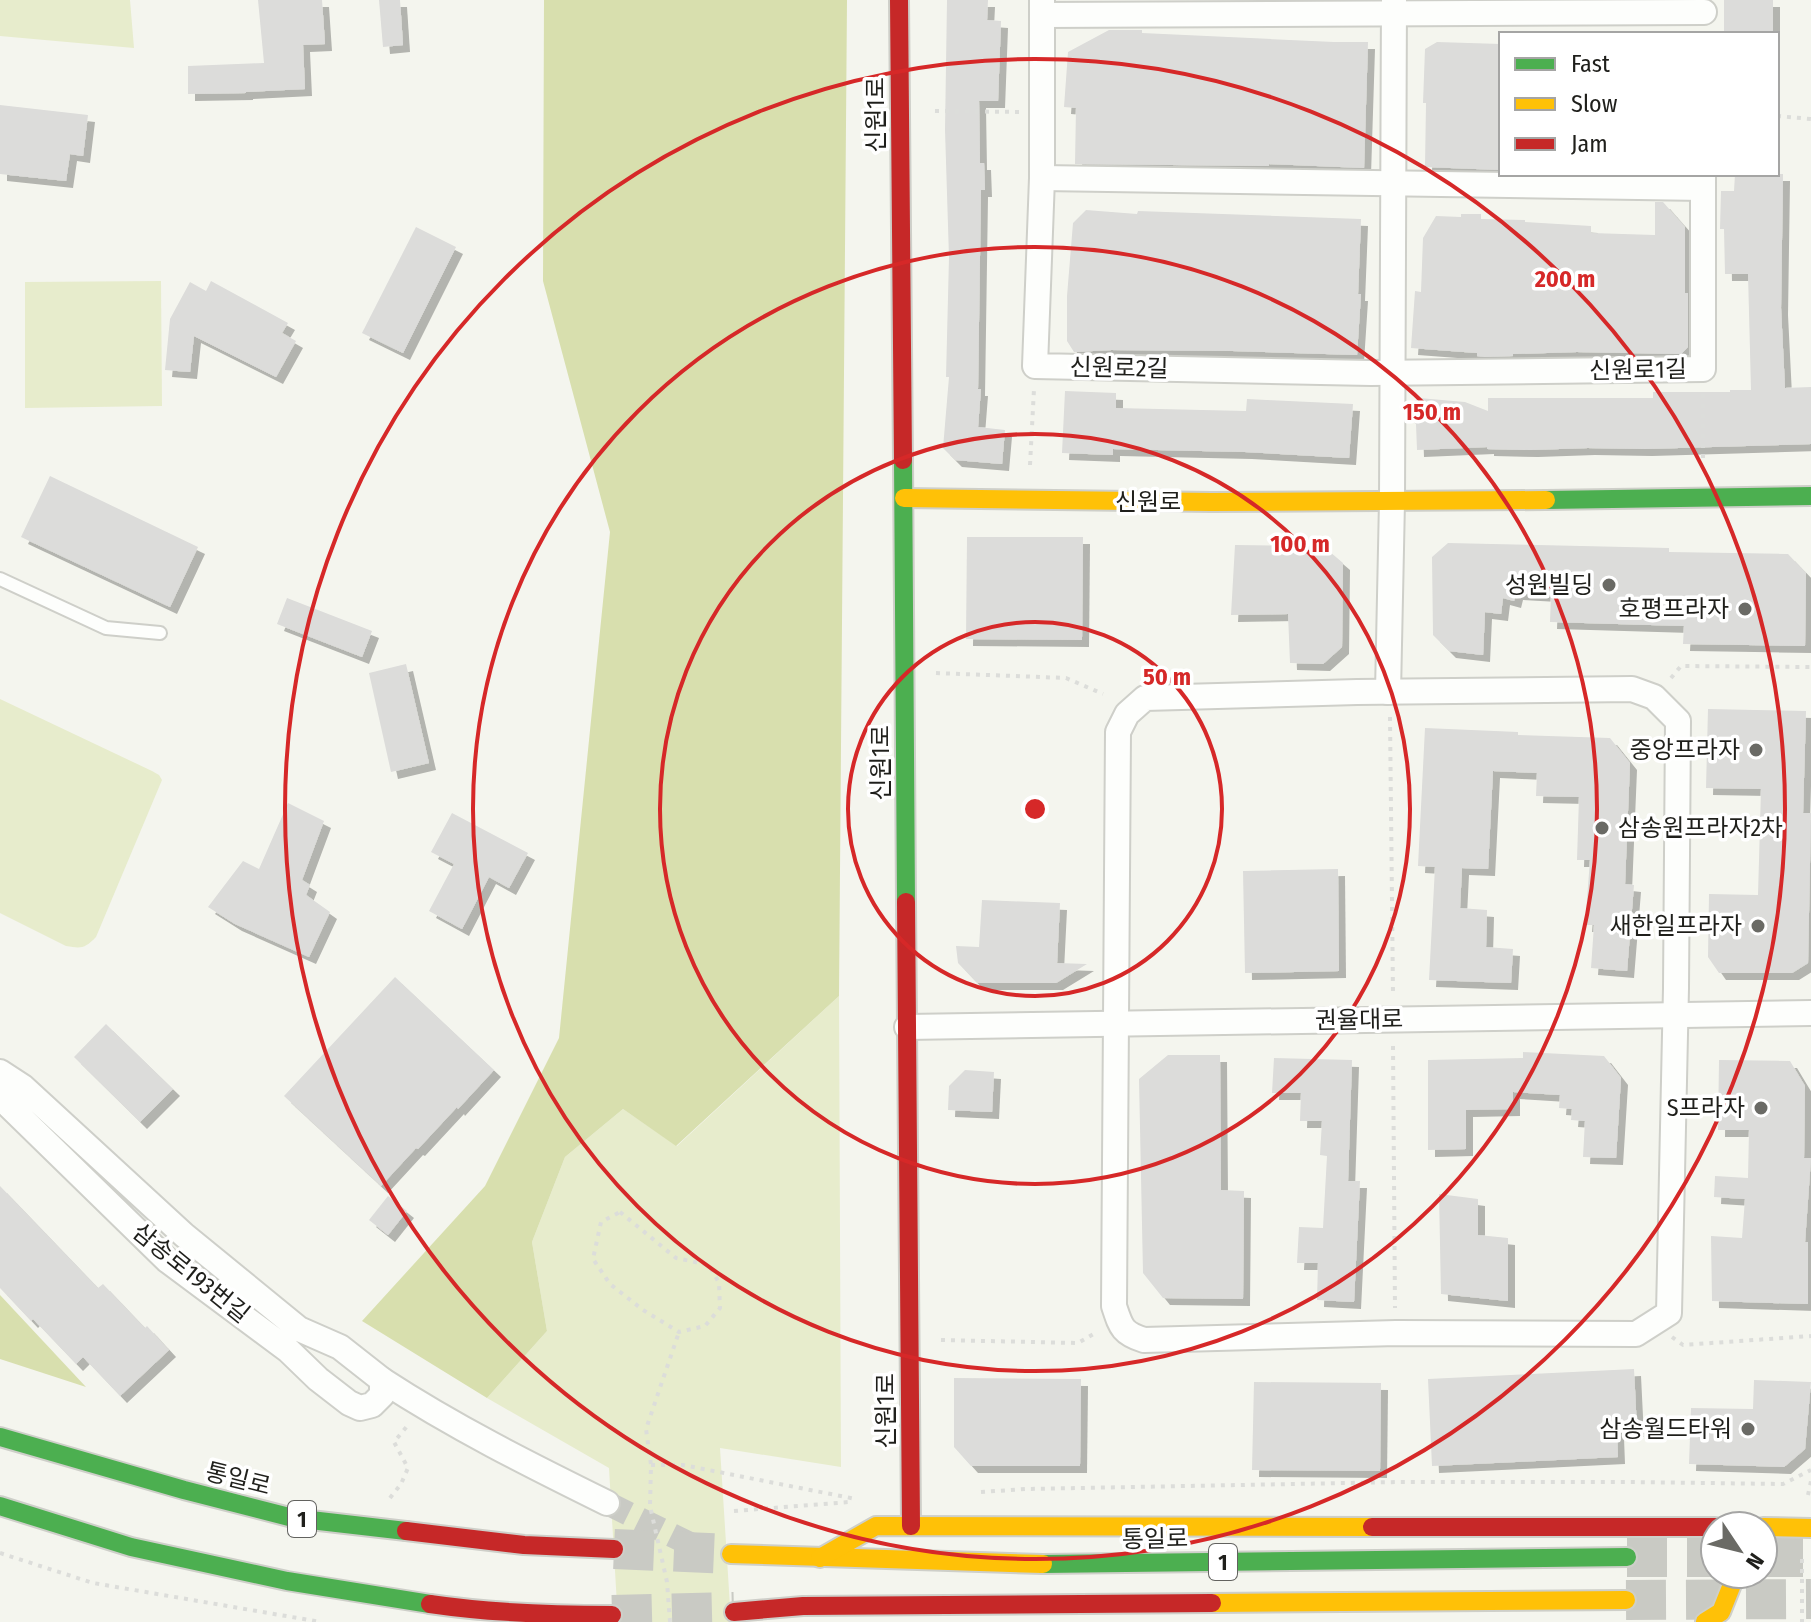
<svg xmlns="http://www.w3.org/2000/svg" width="1811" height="1622" font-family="'Fira Sans Condensed','Noto Sans KR',sans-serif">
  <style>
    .green { fill: #e7eccc }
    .forest { fill: #d8dfae }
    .building { fill: #dcdcda; filter: url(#shadow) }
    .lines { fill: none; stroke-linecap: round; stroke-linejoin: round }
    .street-tunnel { stroke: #c9cac4; stroke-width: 24; stroke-dasharray: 24 12; stroke-linecap: butt }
    .primary-tunnel { stroke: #c9cac4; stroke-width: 40; stroke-dasharray: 40 20; stroke-linecap: butt }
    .lane-casing { stroke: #cecfc9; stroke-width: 16 }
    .street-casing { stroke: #cecfc9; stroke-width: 28 }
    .fast-casing { stroke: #cecfc9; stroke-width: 22 }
    .slow-casing { stroke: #cecfc9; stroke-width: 22 }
    .jam-casing { stroke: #cecfc9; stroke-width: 22 }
    .path { stroke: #dcddda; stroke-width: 4; stroke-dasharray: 4 6; stroke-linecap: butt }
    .lane { stroke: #fdfefc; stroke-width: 12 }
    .street { stroke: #fdfefc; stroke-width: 24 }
    .fast { stroke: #4caf50; stroke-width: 18 }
    .slow { stroke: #ffc107; stroke-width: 18 }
    .jam { stroke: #c62828; stroke-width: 18 }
    .ring { fill: none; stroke: #d62828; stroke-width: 4 }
    .poi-dot { fill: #6a6a65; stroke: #fff; stroke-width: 3 }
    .labels { text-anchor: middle; stroke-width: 7; stroke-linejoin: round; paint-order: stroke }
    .shield { fill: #fff; stroke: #62625f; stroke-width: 2 }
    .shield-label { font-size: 22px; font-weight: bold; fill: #1f1f1b }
    .street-label { font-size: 24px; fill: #1f1f1b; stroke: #fff }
    .poi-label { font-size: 24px; fill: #1f1f1b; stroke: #fff; text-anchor: end }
    .centre { fill: #d62828; stroke: #fff; stroke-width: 4 }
    .ring-label { font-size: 24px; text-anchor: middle; font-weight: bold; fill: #d62828; stroke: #fff; stroke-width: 7; stroke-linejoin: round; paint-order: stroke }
  </style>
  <defs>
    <filter id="shadow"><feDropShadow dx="7" dy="7" stdDeviation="0" flood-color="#0004"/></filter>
  </defs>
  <rect width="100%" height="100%" fill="#f4f5ee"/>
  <g class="green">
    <polygon points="0,0 130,0 134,48 0,36"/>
    <polygon points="161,281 162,406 25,408 25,282"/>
    <path d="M0,699l152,72 7,4 3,5 -66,157c-11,11 -14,12 -30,9l-66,-33z"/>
    <polygon points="839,996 841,1467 720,1448 731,1622 618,1622 609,1468 487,1398 547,1331 532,1242 565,1157 623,1109 677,1146"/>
  </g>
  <g class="forest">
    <polygon points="544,0 847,0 839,996 676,1146 623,1109 565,1157 532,1242 547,1331 487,1398 362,1321 485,1186 559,1038 610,532 543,281"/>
    <polygon points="0,1295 86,1387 0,1359"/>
  </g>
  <g class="building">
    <polygon points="258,0 322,0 325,44 303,45 305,89 246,92 246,93 188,94 188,66 264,63"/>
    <polygon points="379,0 400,0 403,45 383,47"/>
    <polygon points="947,0 988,0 987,20 1001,21 998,101 979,101 980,163 984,163 985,190 981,190 978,389 981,389 978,427 1005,430 1002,464 955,460 943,448 949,377 946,377 949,257 945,130"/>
    <rect x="1724" y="0" width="49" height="34"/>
    <polygon points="1109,30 1142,30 1142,33 1334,42 1368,42 1364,168 1269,164 1269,166 1075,164 1076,108 1064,107 1068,52"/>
    <polygon points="1437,42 1501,44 1501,170 1425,167 1426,103 1423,103 1425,49"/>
    <polygon points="0,105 88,115 83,156 70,154 66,181 0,174"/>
    <polygon points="1735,174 1783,174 1781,308 1785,388 1811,387 1811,444 1645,449 1588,448 1531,450 1487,449 1487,447 1417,450 1416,424 1410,419 1411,403 1419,398 1465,402 1488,411 1488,398 1653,398 1653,392 1730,392 1730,390 1751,390 1748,274 1725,274 1724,229 1720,229 1721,191 1734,191"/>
    <polygon points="1655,202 1663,202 1685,227 1685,293 1688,293 1688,347 1681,354 1577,352 1513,354 1513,356 1485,357 1477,356 1477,353 1411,348 1415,291 1421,292 1423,238 1436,216 1461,217 1461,214 1481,214 1481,219 1525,220 1525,222 1591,226 1591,233 1655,235"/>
    <polygon points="1086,210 1137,214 1138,211 1361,219 1358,294 1361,294 1357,355 1233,351 1112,350 1074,352 1067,341 1067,296 1073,223"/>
    <polygon points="416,227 456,247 403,353 362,333"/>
    <polygon points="211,281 288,323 282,333 296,341 276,377 194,336 190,372 165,370 170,319 190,282 206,291"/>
    <polygon points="1065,391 1116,393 1116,408 1246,411 1247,399 1353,404 1349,458 1245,452 1113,449 1113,455 1062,453"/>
    <polygon points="50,476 198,547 170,607 21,537"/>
    <polygon points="967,537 1083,537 1082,640 966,639"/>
    <polygon points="1448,543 1669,548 1669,552 1788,554 1806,573 1805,646 1683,644 1684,626 1550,622 1551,595 1516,593 1514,601 1503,598 1501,614 1485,612 1483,655 1449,651 1433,635 1432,557"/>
    <polygon points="1235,545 1323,546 1343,563 1342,647 1323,664 1290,663 1288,614 1231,615"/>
    <polygon points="287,598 372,631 362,657 277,624"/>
    <polygon points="406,664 429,763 391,772 369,673"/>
    <polygon points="1708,709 1806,711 1803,813 1811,813 1808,963 1792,973 1719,973 1708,957 1709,894 1758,895 1761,789 1706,788"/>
    <polygon points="1425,728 1518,732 1518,735 1610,738 1630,763 1625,884 1634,885 1627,971 1591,968 1594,925 1585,925 1590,860 1577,860 1579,797 1536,796 1537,773 1493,771 1488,869 1462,868 1460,908 1487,910 1486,947 1513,949 1511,983 1429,980 1435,867 1418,866"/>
    <polygon points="288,803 324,821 302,880 310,885 306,895 330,912 309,957 235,924 208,907 243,861 259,869"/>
    <polygon points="452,813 528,853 509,888 489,877 462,929 429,911 454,864 431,852"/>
    <polygon points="1338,869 1339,971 1245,973 1243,871"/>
    <polygon points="982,900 1060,903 1057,963 1087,964 1056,983 977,983 958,963 956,946 979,947"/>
    <polygon points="395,977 494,1070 458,1109 457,1107 418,1149 416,1148 381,1186 284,1096"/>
    <polygon points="106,1024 173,1089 140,1122 74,1057"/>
    <polygon points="1523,1052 1604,1056 1621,1078 1616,1158 1583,1157 1585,1121 1571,1120 1572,1109 1559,1108 1560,1095 1513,1092 1513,1109 1466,1110 1466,1149 1428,1150 1428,1060 1523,1058"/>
    <polygon points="1168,1055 1220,1055 1221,1190 1244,1191 1243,1299 1163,1298 1143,1273 1139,1079"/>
    <polygon points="1274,1058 1352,1060 1348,1181 1360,1181 1354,1302 1317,1300 1318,1263 1297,1263 1299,1227 1323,1228 1327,1156 1320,1155 1322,1121 1300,1121 1301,1093 1272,1093"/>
    <polygon points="1719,1060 1790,1061 1805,1086 1804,1158 1811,1158 1805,1242 1808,1242 1808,1304 1712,1301 1711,1236 1742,1238 1745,1199 1714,1197 1715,1176 1748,1178 1749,1130 1718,1130"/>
    <polygon points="965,1070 994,1072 992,1112 948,1110 949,1086"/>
    <polygon points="0,1186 98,1288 103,1284 145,1328 147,1326 169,1350 120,1396 83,1357 76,1364 33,1319 31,1321 0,1288"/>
    <polygon points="1439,1194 1478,1199 1478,1235 1508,1238 1508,1301 1441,1294"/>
    <polygon points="388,1196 407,1211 388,1235 369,1220"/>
    <polygon points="1634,1369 1637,1430 1617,1431 1618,1457 1432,1466 1428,1379"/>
    <polygon points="954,1378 1081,1379 1080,1466 971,1466 954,1447"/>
    <polygon points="1754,1380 1811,1382 1805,1449 1784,1467 1689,1464 1691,1408 1753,1409"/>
    <polygon points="1254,1382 1381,1383 1380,1471 1252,1470"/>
  </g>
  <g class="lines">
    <polyline class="street-tunnel" points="607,1503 708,1553"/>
    <g class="primary-tunnel">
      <polyline points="614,1549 731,1554"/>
      <polyline points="1627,1557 1715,1557"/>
      <polyline points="1763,1557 1811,1557"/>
      <polyline points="1626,1600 1811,1599"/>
      <polyline points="612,1615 734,1612"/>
    </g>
    <defs>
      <polyline id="lane" points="0,579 106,628 160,633"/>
      <g id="street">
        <polyline points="1042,0 1042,178 1035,366 1371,373 1703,369 1703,174"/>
        <polyline points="1042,15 1704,12"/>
        <polyline points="1042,178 1703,188"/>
        <path d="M1632,689l22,8 24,24 -2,267 -7,325 -33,21 -240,-1 -252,7c-22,-7 -23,-13 -30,-34l4,-574 9,-18 18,-16 212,-6z"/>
        <polyline points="1388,692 1392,501 1394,0"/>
        <polyline points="907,1027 1811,1013"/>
        <polyline points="0,1072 23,1087 184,1235 299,1329 340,1347 382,1380 382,1395 372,1405 360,1408 349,1403 318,1379 288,1350 167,1260 0,1097"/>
        <path d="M382,1380c72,47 148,85 225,123"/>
      </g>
      <g id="fast">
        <polyline points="903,460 906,902"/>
        <polyline points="1546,500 1811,496"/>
        <polyline points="0,1437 184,1490 293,1518 406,1531"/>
        <polyline points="0,1506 131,1547 287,1581 430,1604"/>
        <polyline points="1043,1564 1627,1557"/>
      </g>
      <g id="slow">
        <polyline points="904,498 1211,502 1546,500"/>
        <polyline points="1763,1527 1811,1528"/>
        <polyline points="731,1554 1043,1564"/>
        <polyline points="820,1558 876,1526 1372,1527"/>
        <polyline points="1212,1603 1626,1600"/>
        <polyline points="1705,1622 1721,1612 1735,1577 1734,1574"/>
      </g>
      <g id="jam">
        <polyline points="899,0 903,460"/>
        <polyline points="906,902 911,1526"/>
        <polyline points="1372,1527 1715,1527"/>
        <polyline points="406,1531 524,1545 614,1549"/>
        <path d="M430,1604c61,9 121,11 182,11"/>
        <polyline points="734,1612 803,1606 1212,1603"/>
      </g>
    </defs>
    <use href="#lane" class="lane-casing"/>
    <use href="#street" class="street-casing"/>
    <use href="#fast" class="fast-casing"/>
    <use href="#slow" class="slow-casing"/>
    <use href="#jam" class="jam-casing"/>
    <g class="path">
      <polyline points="935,111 1020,112"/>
      <polyline points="1777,116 1811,119"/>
      <polyline points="1703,458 1703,391"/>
      <polyline points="1030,465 1034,389"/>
      <polyline points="936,673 1066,678 1103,694"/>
      <polyline points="1671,678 1681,666 1811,667"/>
      <polyline points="1390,717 1393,993"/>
      <polyline points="1393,1046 1395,1308"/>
      <polygon points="620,1212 676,1258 709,1265 719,1283 720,1308 705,1326 679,1332 643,1310 610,1284 593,1259 601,1222"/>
      <polyline points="1672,1337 1683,1345 1811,1336"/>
      <polyline points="941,1340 1078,1343 1097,1332"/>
      <polyline points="651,1465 683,1465 856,1499"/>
      <polyline points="981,1492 1026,1489 1398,1482 1628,1482 1783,1484 1811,1470"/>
      <polyline points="1808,1495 1811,1481"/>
      <polyline points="390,1498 401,1484 408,1468 394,1442 408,1425"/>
      <polyline points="734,1511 849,1502"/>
      <polyline points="0,1553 93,1583 321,1622"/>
      <polyline points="1802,1559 1802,1622"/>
      <polyline points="670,1622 667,1582 650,1506 651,1465 646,1429 679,1332"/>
    </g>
    <use href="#lane" class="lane"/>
    <use href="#street" class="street"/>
    <use href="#fast" class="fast"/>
    <use href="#slow" class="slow"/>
    <use href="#jam" class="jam"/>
  </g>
  <g class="ring">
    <circle cx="1035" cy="809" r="187"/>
    <circle cx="1035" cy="809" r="375"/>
    <circle cx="1035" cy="809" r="562"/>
    <circle cx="1035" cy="809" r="750"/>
  </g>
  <g class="poi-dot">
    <circle cx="1609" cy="585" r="8"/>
    <circle cx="1745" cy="609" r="8"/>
    <circle cx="1756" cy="750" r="8"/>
    <circle cx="1602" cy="828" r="8"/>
    <circle cx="1758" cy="926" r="8"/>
    <circle cx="1761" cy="1108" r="8"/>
    <circle cx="1748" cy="1429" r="8"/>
  </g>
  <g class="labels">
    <g class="shield">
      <rect x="288" y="1501" width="28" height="36" rx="6"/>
      <rect x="1209" y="1544" width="28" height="36" rx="6"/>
    </g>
    <g class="shield-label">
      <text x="302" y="1527">1</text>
      <text x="1223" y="1570">1</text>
    </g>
    <g class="street-label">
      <text transform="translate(876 115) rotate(-90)" y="8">신원1로</text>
      <text transform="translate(1119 368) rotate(1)" y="8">신원로2길</text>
      <text transform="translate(1638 370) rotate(-1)" y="8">신원로1길</text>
      <text x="1148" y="510">신원로</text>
      <text transform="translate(881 763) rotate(-90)" y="8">신원1로</text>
      <text transform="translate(1359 1020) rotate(-1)" y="8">권율대로</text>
      <text transform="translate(191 1273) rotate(39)" y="8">삼송로193번길</text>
      <text transform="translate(886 1411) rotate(-90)" y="8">신원1로</text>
      <text transform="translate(238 1479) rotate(14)" y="8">통일로</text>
      <text transform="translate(1155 1539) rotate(-1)" y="8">통일로</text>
    </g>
    <g class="poi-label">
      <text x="1593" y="593">성원빌딩</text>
      <text x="1729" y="617">호평프라자</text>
      <text x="1740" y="758">중앙프라자</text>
      <text x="1618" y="836" text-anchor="start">삼송원프라자2차</text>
      <text x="1742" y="934">새한일프라자</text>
      <text x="1745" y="1116">S프라자</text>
      <text x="1732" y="1437">삼송월드타워</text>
    </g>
  </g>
  <circle cx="1035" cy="809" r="12" class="centre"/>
  <g class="ring-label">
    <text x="1565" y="287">200 m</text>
    <text x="1432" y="420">150 m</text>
    <text x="1300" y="552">100 m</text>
    <text x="1167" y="685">50 m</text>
  </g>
  <rect x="1499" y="32" width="280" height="144" fill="#ffffff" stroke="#a5a5a4" stroke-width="2"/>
  <rect x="1515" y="58" width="40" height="12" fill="#4caf50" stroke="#a5a5a4" stroke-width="2"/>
  <text x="1571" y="72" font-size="24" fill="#1f1f1b">Fast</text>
  <rect x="1515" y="98" width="40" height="12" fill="#ffc107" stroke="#a5a5a4" stroke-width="2"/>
  <text x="1571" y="112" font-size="24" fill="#1f1f1b">Slow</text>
  <rect x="1515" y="138" width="40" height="12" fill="#c62828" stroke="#a5a5a4" stroke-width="2"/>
  <text x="1571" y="152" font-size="24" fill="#1f1f1b">Jam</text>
  <g transform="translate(1739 1550) rotate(125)"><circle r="38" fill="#ffffff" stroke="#a5a5a4" stroke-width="2"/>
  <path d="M0-6L14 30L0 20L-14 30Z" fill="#6a6a65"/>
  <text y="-12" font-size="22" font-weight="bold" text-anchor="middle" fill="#1f1f1b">N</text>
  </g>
</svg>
